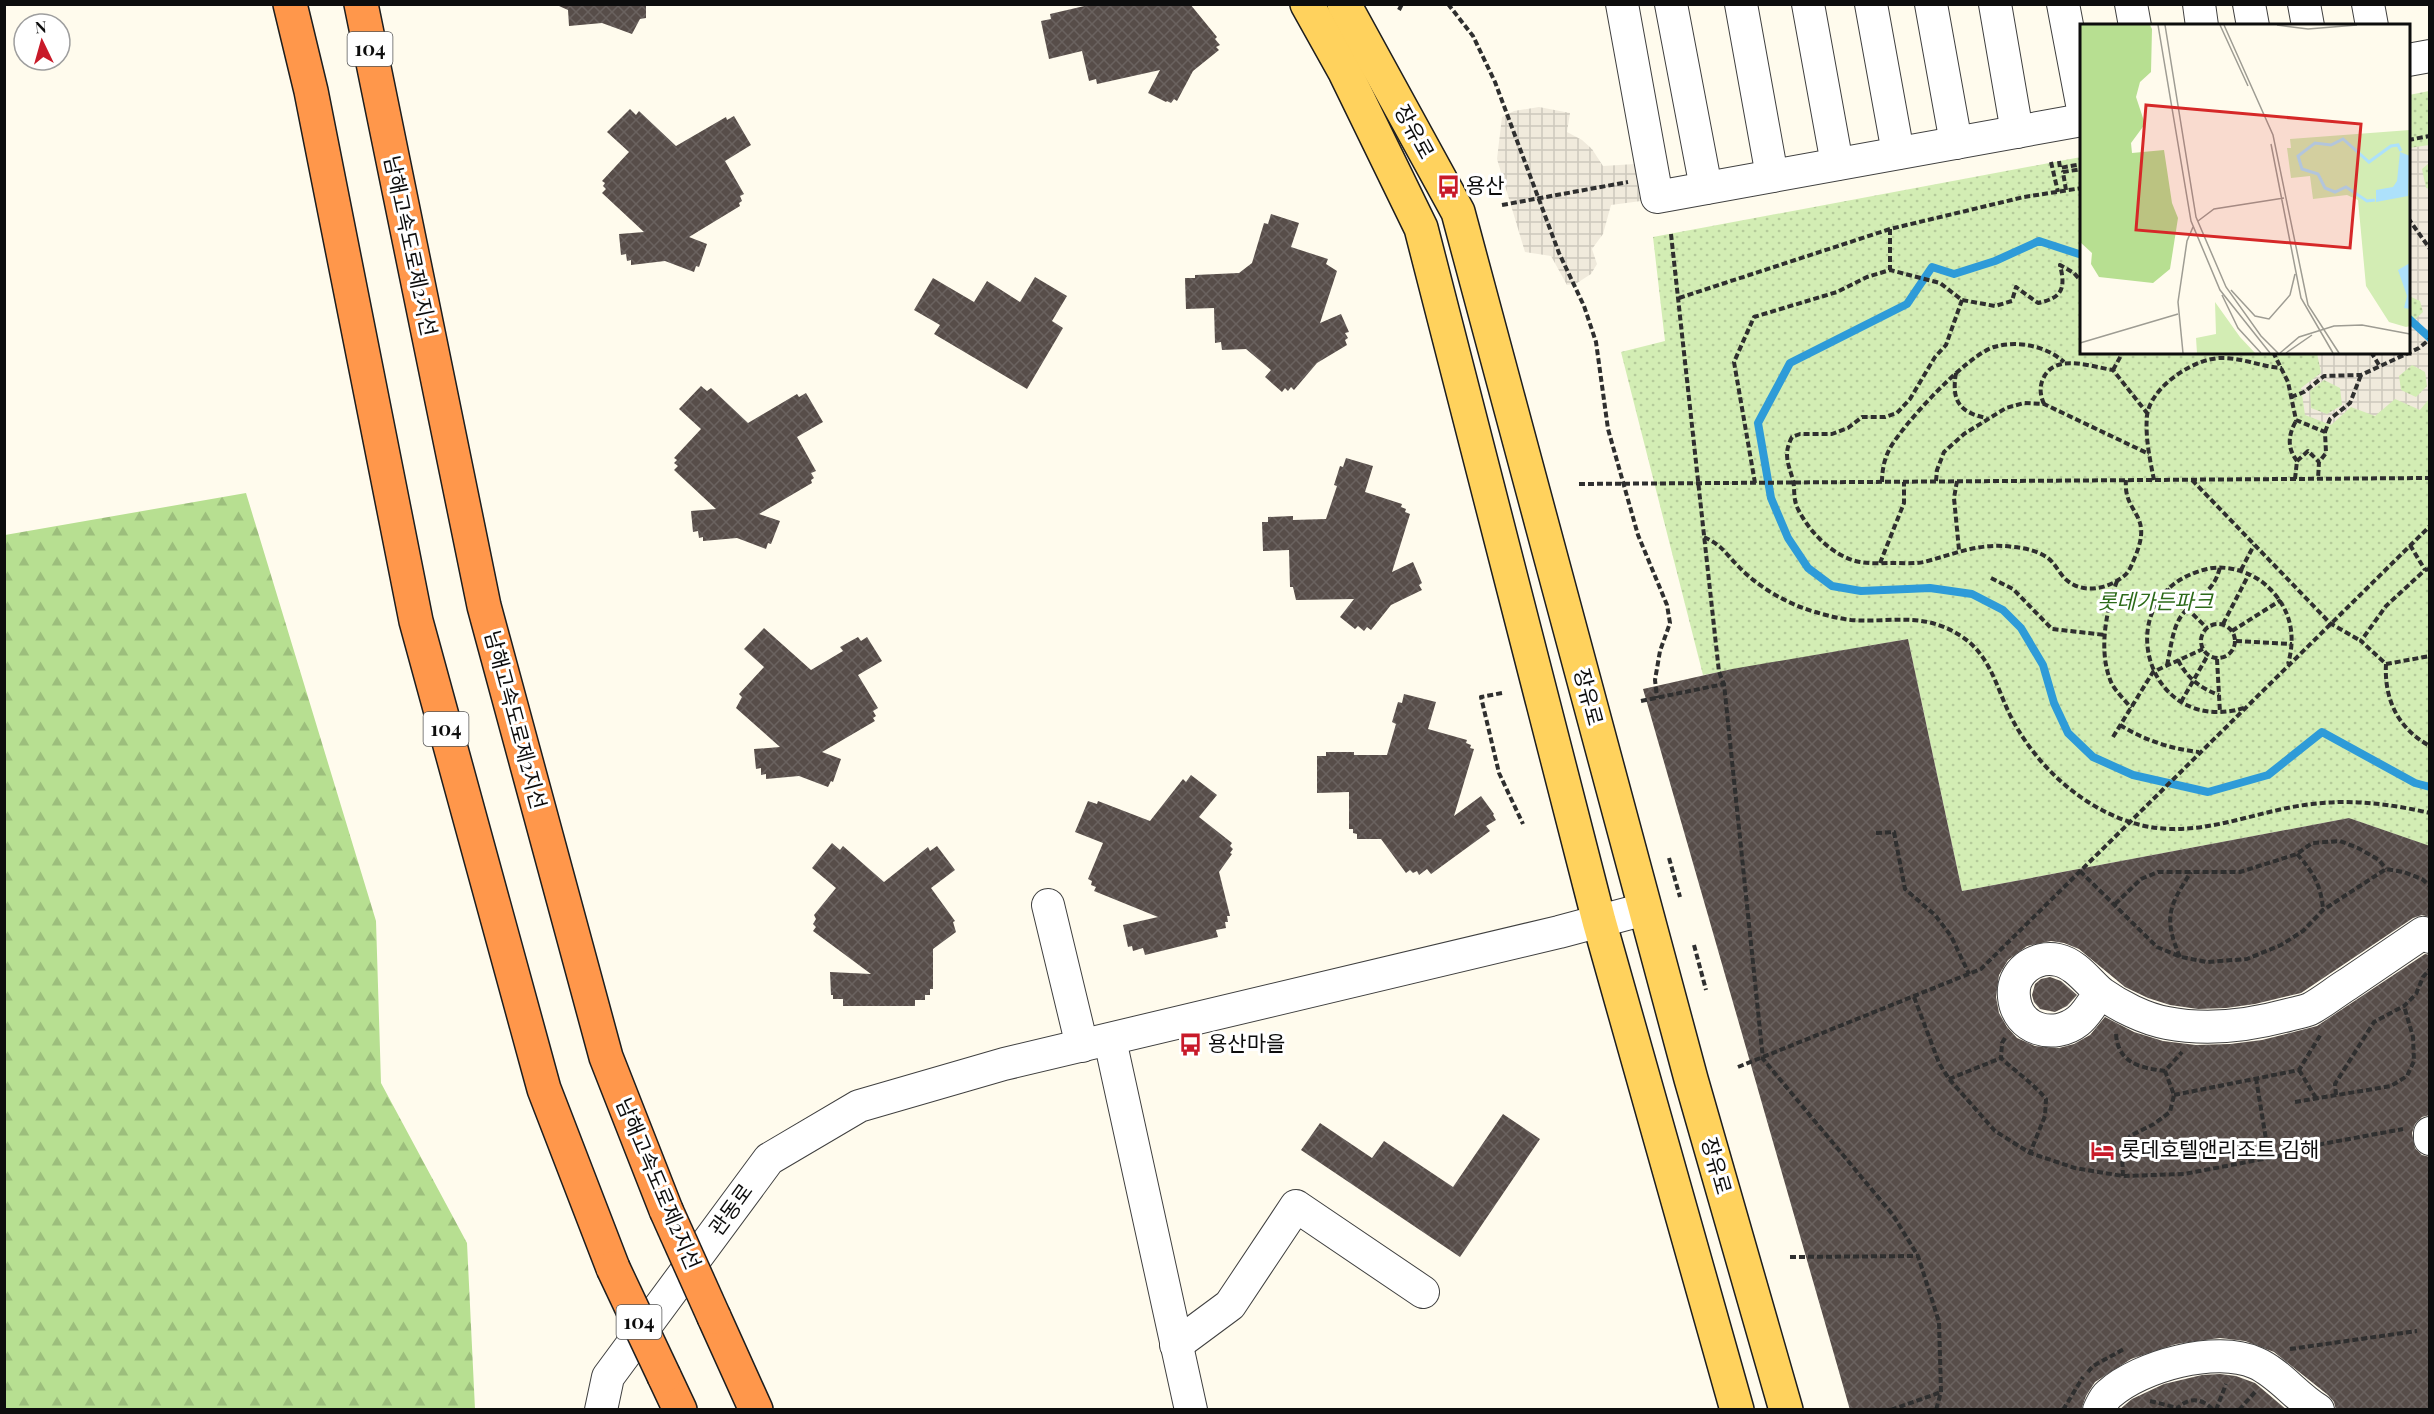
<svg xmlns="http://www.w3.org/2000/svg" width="2434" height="1414" font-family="'Playfair Display','Noto Sans KR',serif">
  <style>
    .forest { fill: url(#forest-firs) }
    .park { fill: url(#park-dots) }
    .plaza { fill: url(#plaza-grid); fill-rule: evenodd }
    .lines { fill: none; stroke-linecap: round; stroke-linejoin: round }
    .stream { stroke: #2e9bd8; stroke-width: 8 }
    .building { fill: url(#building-cross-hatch) }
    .minor-casing { stroke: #404040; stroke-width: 34 }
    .major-casing { stroke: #1e1e1e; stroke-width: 36 }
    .highway-casing { stroke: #1e1e1e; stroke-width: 36 }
    .path { stroke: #2f2f2f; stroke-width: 4; stroke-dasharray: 6 3; stroke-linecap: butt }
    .minor { stroke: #fff; stroke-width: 32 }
    .major { stroke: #ffd25d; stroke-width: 33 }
    .highway { stroke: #ff974b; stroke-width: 33 }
    .highway-bridge-casing { stroke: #1e1e1e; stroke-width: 36; stroke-linecap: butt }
    .highway-bridge { stroke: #ff974b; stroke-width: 33 }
    .labels { text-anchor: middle; stroke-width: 6; stroke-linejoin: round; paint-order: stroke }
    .shield { fill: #fff; stroke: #565656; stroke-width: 1.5 }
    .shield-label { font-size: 20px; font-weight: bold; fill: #0d0d0d }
    .street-label { font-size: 21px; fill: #0d0d0d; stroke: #fff }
    .poi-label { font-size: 21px; fill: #0d0d0d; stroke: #fff; text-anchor: start }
    .park-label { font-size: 21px; font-style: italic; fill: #2c6a18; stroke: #fff }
    .inset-river { fill: none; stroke: #ade1fb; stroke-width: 3 }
    .inset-road { fill: none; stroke: #9e9c93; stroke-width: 1.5 }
    .view { fill: #d62828; fill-opacity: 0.15; stroke: #d62828; stroke-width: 3 }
    .inset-edge { fill: none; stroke: #0d0d0d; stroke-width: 3 }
  </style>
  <defs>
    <pattern id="forest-firs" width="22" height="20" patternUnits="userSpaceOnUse" patternTransform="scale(1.5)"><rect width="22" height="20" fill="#b7df91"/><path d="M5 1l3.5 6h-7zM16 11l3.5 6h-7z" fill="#9cbe7c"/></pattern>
    <pattern id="park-dots" width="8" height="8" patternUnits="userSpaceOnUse" patternTransform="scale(1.5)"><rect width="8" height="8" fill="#d3edb4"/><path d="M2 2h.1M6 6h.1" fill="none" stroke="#b4ca9a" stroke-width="1.8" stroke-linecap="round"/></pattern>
    <pattern id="plaza-grid" width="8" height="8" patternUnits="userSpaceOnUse" patternTransform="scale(1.5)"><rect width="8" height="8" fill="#f0eadc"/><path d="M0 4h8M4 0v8" fill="none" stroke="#cdc8bc"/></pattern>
    <pattern id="building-cross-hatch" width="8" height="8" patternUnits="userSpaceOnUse" patternTransform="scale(1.5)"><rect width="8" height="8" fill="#574d49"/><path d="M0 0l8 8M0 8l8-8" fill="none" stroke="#6a625f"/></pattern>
  </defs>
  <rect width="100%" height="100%" fill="#fffbed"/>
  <polygon class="forest" points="246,493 376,921 381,1083 467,1243 475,1409 5,1409 5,535"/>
  <polygon class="park" points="2429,91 2429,846 2349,818 1962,891 1908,639 1703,675 1621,352 1665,341 1653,237 2081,157 2082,352 2408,352 2409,95"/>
  <g class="plaza">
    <polygon points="1539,107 1570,113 1567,132 1582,140 1592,149 1603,166 1635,164 1641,201 1611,205 1603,234 1592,249 1597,264 1591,274 1577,283 1567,285 1551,256 1525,252 1497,159 1502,117 1514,111"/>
    <path d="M2429,145v18l-7,6 4,19 4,1 -1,210 -9,11 -25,-11 -20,17 -24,-9 -20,18 -26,-10 -4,-27 20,-15 -4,-20 91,-1 1,-27 14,-13 -3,-11 -11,-5v-148zM2412,365l13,7 2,14 -11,11 -15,-7 -2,-14zM2324,380l16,8 2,17 -15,9 -16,-6 -1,-17z"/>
  </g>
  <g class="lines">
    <g class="stream">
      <polyline points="2082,255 2039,241 1995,261 1954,274 1932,267 1907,304 1790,363 1758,423 1771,498 1788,538 1808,568 1832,586 1861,591 1930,588 1972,594 2003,610 2021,628 2043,665 2054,703 2068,733 2093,757 2133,775 2208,792 2268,775 2322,732 2415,783 2430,787"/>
      <polyline points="2408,318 2430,338"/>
    </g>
  </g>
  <g class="building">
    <polygon points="559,4 646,4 646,18 640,19 632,34 602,23 569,26 568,10 559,6"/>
    <polygon points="1093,4 1190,4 1217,37 1215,39 1220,45 1216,47 1219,50 1193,71 1177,101 1174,99 1171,103 1167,101 1166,102 1148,93 1160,70 1097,84 1096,79 1089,81 1082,51 1049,59 1041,21 1051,19 1050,14"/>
    <polygon points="630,109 636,115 639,111 676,146 726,117 727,120 734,116 751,145 725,161 744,194 740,196 742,201 739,203 740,206 689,237 707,244 699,267 696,266 694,272 665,261 631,265 631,260 627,261 626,254 621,255 619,234 644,232 602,193 606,189 603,186 605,183 602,181 629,152 607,132"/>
    <polygon points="1271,214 1299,223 1291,247 1328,259 1326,264 1337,271 1320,323 1341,314 1349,332 1345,333 1348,338 1345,340 1347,345 1317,363 1294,390 1291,387 1288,391 1285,388 1282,392 1265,377 1271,370 1246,349 1222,350 1221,342 1215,343 1214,308 1186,309 1185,278 1195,278 1195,275 1239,273 1252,263 1264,223 1268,224"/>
    <polygon points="1035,277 1067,296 1052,321 1063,328 1027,389 934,334 940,325 914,310 933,278 974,302 987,281 1020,302"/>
    <polygon points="701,386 707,391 711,388 748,423 797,394 799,397 806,393 823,422 797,437 816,471 811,473 814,478 811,480 812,483 759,514 780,521 771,544 768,543 766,549 737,538 703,541 703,537 699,538 698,531 693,532 691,511 716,509 674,470 678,466 674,463 677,460 674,458 701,429 679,409"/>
    <polygon points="1346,458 1373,466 1365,492 1402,504 1401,507 1406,509 1405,512 1410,514 1392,572 1413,562 1422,583 1419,585 1422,590 1391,605 1371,630 1367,627 1364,631 1358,626 1355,629 1340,617 1354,599 1296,600 1293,587 1290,587 1289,550 1263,551 1262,522 1268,522 1268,517 1293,516 1293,520 1326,519 1337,486 1334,485 1340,466 1343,467"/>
    <polygon points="764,628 811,670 843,651 840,647 858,637 861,641 867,637 882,661 858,675 878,708 873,711 876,716 873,718 875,721 822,752 841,759 833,782 831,781 828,787 799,776 766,779 766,774 761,775 761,768 756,769 754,749 780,747 736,708 742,697 739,694 764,667 744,649"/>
    <polygon points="1908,639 1962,891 2349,818 2430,846 2430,917 2422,915 2413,918 2301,993 2255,1004 2226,1008 2198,1009 2170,1005 2148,998 2125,987 2079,949 2064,943 2051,941 2027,946 2008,960 1999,975 1996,997 1999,1013 2007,1027 2017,1038 2035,1046 2059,1048 2074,1044 2090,1035 2105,1017 2134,1032 2163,1041 2196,1045 2230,1044 2262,1040 2317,1026 2425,954 2430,955 2430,1115 2422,1117 2415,1124 2412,1133 2415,1148 2422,1155 2430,1157 2430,1410 2336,1410 2334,1402 2328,1395 2274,1352 2245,1341 2220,1338 2176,1344 2131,1359 2095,1382 2086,1396 2081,1410 1850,1410 1643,689 1732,669"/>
    <polygon points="1404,694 1436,702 1428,729 1467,740 1466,743 1471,745 1470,748 1474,749 1454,816 1481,796 1494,814 1493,815 1496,820 1486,826 1490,831 1431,874 1427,869 1419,875 1417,871 1413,873 1410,870 1406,873 1381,839 1357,839 1357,834 1353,833 1353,829 1349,829 1349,792 1317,793 1317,756 1326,756 1326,752 1354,752 1354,755 1387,755 1396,724 1392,722 1398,702 1402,703"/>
    <polygon points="1191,775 1217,795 1199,817 1232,843 1230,846 1233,849 1230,853 1232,854 1219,872 1230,916 1227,916 1228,922 1225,922 1226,928 1216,930 1218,937 1145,955 1143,948 1133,951 1132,946 1128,947 1123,925 1158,917 1094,891 1096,887 1091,885 1092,881 1088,879 1103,843 1075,832 1088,801 1097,804 1098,801 1150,821 1183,779 1186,782"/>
    <polygon points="832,843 840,850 843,846 884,882 928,847 930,851 937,846 955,870 931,888 955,921 953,922 956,932 933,949 933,989 930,989 930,995 925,995 925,1000 915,1000 915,1006 843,1006 843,999 833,999 833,995 831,995 830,972 871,974 813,931 816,927 813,924 816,919 814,915 836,888 812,868"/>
    <polygon points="2050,977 2061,981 2077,995 2067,1006 2055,1012 2040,1009 2034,1002 2032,995 2035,984 2041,979"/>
    <polygon points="1503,1114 1540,1139 1460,1257 1301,1150 1320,1123 1372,1158 1384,1141 1453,1187"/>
    <polygon points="2220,1374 2236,1376 2255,1383 2287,1410 2119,1410 2132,1399 2164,1384 2202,1375"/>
  </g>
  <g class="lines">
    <defs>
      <g id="minor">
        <polyline points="1622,4 1657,197 2082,120"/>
        <polyline points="1671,4 1706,188"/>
        <polyline points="1741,4 1772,176"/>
        <polyline points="1808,4 1837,164"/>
        <polyline points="1871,4 1898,153"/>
        <polyline points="1931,4 1956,143"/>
        <polyline points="1995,4 2017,132"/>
        <polyline points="2063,4 2082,104"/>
        <polyline points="2131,4 2135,26"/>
        <polyline points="2199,4 2202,26"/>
        <polyline points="2249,4 2253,26"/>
        <polyline points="2304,4 2308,26"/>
        <polyline points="2368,4 2372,26"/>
        <polyline points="2408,60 2430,56"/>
        <polyline points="1048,905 1082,1046"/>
        <path d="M2100,992c-6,9 -13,22 -22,29 -24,19 -61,9 -64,-24 -3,-25 21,-42 44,-37 18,4 30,22 43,33 18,13 44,26 66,30 41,8 81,3 121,-8 7,-2 15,-3 22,-6 13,-7 25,-17 38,-25 25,-17 50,-34 75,-51l7,4"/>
        <polyline points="1110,1040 1191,1410"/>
        <polyline points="2430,1133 2430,1139"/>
        <polyline points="1176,1345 1230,1305 1296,1206 1423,1292"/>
        <polyline points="601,1410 608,1377 769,1159 859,1106 1004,1064 1559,932 1645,909"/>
        <path d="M2099,1410c3,-6 5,-12 10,-16 31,-28 107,-49 147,-31 23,10 40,34 62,47"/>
      </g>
      <g id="major">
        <polyline points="1307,4 1345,72 1421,228 1599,921 1737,1410"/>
        <polyline points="1344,4 1458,212 1691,1079 1786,1410"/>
      </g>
      <g id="highway">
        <polyline points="290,4 311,91 416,621 544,1089 613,1268"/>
        <polyline points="361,4 484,606 606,1057 666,1210"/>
        <polyline points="714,1317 756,1410"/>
        <polyline points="664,1376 680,1410"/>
      </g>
    </defs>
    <use href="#minor" class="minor-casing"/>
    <use href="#major" class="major-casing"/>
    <use href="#highway" class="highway-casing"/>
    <g class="path">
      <polyline points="1448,4 1473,36 1495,82 1559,253 1584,306 1596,342 1608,429 1638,535 1667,605 1670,623 1660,651 1655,680 1657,698"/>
      <polyline points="1399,10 1402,4"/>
      <polyline points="2408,140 2430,136"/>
      <polyline points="2059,161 2060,168 2082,164"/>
      <polyline points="2051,162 2058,192"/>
      <polyline points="2066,190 2063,172 2082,169"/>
      <polyline points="1502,205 1628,182"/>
      <polyline points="2408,218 2430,249"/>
      <polyline points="1890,229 1890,270"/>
      <polyline points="1671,234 1719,672 1724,684 1763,1059 1893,1215 1918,1256 1939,1322 1941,1392 1936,1410"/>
      <polyline points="1679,298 1890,229 2024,197 2082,188"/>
      <path d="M1962,300l-16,45 -11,12 -25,42 -13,14 -12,4h-23l-14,11 -16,6h-32l-8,3c-9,17 -4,26 1,43 2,9 0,17 4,27 11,24 36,50 63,55 10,2 22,1 32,1 10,0 22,1 32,-1 31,-8 56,-20 89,-15 12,1 25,4 35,11 8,6 12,18 21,24 17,12 40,6 55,-6 6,-5 8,-12 11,-19 19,-45 -12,-42 -9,-77"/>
      <polyline points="2273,352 2288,382 2296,420 2325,432 2326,453 2319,462 2318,479"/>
      <polyline points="2371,352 2379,365"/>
      <polyline points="2113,370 2123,352"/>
      <path d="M1956,373c-5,28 4,40 31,45"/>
      <polyline points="2291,397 2304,392 2324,376 2361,375 2419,348 2430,339"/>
      <path d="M2044,404c-4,-9 -5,-18 0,-27 12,-24 48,-10 69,-7l34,43"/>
      <polyline points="2325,432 2330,419 2350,403 2361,375"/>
      <polyline points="2297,461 2308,451 2319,462"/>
      <path d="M2295,479l2,-18c-10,-13 -9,-26 -1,-40"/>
      <path d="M2154,480c-4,-20 -9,-43 -7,-64 3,-29 48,-59 76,-58 20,0 39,9 59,10"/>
      <polyline points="2192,480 2330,623 2361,641"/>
      <polyline points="1936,481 1937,470 1944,452 1964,434 2006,408 2024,403 2044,404 2149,454"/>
      <polyline points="1957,481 1954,498 1959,550"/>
      <path d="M1882,482c0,-11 2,-22 7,-32 13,-25 78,-95 105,-103 24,-7 52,-1 70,15"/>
      <path d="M1755,483l-21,-121 20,-45 83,-25 30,-15 23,-7 50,13 22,17 33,6 17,-5 4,-14 22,16c24,-5 28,-14 22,-38l14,8 8,9"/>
      <polyline points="1579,484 2430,478"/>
      <path d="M1704,537c19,9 20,15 34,29 17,18 41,33 65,42 14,5 32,10 48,12 42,3 71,-9 110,16 29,19 35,50 49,79 24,48 68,90 120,107 64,21 120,-11 182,-18 41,-5 78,0 118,9"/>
      <polyline points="2410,545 2425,570"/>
      <polyline points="1880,563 1904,503 1904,482"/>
      <polyline points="2430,569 2425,570 2386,606 2361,641 2386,664 2430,656"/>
      <polyline points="2241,570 2254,545"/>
      <polyline points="1991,578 2013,589 2052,629 2105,635"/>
      <path d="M2117,581c-11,30 -19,70 -6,101 4,9 14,18 20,26"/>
      <polyline points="2167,589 2207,628"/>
      <circle cx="2218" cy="641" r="17"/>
      <polyline points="2223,624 2249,574"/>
      <polyline points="2232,631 2281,600"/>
      <polyline points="2236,641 2292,644"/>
      <polyline points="2217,659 2220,713"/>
      <path d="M2178,660c9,18 22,28 41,35"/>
      <path d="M2386,664c-2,35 12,65 44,82"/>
      <path d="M2167,665c4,-16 5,-37 15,-50 13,-18 32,-21 38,-48"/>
      <polyline points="1502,693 1481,697 1499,773 1523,824"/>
      <polyline points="1641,701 1724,684"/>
      <polyline points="2181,702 2208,655"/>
      <path d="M2244,708c-100,30 -139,-115 -37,-139 22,-5 48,4 63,20 21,21 26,47 18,75"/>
      <path d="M2120,725c24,15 51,24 79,27"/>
      <polyline points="2113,737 2153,672 2203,649"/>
      <polyline points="1876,833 1894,832 1905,889 1935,915 1951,936 1969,974"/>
      <path d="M2297,854c16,18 24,31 26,55"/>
      <polyline points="1669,858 1680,897"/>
      <polyline points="2080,871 2157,947 2181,957 2207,962 2247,959 2281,945 2303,931 2323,910 2386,869 2404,872 2422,879 2430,886"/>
      <polyline points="2115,904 2141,879 2158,872 2240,872 2297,854 2312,843 2340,841 2358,848 2379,860 2386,869"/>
      <polyline points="1694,945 1706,990"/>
      <path d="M2180,957c-17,-39 -11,-51 11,-85"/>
      <polyline points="1914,997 1939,1063 1949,1079 1995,1131 2030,1153 2075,1168 2123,1176 2184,1174 2284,1155 2322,1144 2403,1129"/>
      <path d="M2116,1034c2,29 24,34 49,37l17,-19"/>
      <path d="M2005,1038l-3,5 -1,15c15,14 32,25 45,41l-1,17 -15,37"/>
      <polyline points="1738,1067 1981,969 2430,526"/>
      <polyline points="2299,1070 2316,1098"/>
      <polyline points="2256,1078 2269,1158"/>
      <polyline points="1949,1079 2001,1058"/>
      <polyline points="2174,1095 2299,1070 2321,1034"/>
      <polyline points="2336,1095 2335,1084 2374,1022 2404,1006 2416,994 2423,977 2430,969"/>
      <polyline points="2295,1102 2391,1086 2407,1076 2414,1061 2413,1037 2404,1006"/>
      <polyline points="2123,1176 2122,1154 2130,1136 2154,1124 2170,1112 2174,1095 2165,1071"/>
      <polyline points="1790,1257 1918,1256"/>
      <polyline points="2290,1349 2417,1331"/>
      <polyline points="2088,1372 2093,1366 2124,1349"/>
      <polyline points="2150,1401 2178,1408"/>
      <polyline points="1891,1410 1941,1392"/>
      <polyline points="2063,1410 2083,1377"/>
      <path d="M2176,1410c11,-13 26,-13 37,0"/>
      <polyline points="2216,1410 2226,1384"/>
      <polyline points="2239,1410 2255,1392"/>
    </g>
    <use href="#minor" class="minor"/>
    <use href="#major" class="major"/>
    <use href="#highway" class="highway"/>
    <defs>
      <g id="highway-bridge">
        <polyline points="666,1210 714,1317"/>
        <polyline points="613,1268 664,1376"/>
      </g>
    </defs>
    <use href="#highway-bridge" class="highway-bridge-casing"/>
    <use href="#highway-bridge" class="highway-bridge"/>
  </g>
  <defs>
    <symbol id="bus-bare" viewBox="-9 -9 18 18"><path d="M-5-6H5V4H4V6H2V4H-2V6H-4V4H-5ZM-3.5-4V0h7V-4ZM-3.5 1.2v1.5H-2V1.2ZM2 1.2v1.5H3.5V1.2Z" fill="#c81a29" stroke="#fff" stroke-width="2.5" paint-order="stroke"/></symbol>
    <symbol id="hotel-bare" viewBox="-9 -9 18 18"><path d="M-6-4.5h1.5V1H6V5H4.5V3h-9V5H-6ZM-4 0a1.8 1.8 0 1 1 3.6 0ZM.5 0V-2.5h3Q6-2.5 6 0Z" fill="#c81a29" stroke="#fff" stroke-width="2.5" paint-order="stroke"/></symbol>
  </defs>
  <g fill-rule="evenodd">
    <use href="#bus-bare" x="1432" y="170" width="33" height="33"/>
    <use href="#bus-bare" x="1174" y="1028" width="33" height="33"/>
    <use href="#hotel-bare" x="2086" y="1134" width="33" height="33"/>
  </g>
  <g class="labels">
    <g class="shield">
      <rect x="347.5" y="32" width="45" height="34" rx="4.5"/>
      <rect x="423.5" y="712" width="45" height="34" rx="4.5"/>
      <rect x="616.5" y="1305" width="45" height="34" rx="4.5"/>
    </g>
    <g class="shield-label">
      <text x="370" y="56">104</text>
      <text x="446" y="736">104</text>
      <text x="639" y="1329">104</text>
    </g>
    <g class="street-label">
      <text transform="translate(1414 132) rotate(61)" y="7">장유로</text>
      <text transform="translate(410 246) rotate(78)" y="7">남해고속도로제2지선</text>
      <text transform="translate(1588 697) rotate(75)" y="7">장유로</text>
      <text transform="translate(515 720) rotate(75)" y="7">남해고속도로제2지선</text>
      <text transform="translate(1716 1166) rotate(74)" y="7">장유로</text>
      <text transform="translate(658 1184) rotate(67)" y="7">남해고속도로제2지선</text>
      <text transform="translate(731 1210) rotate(-54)" y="7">관동로</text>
    </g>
    <g class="poi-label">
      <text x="1466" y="193">용산</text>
      <text x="1208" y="1051">용산마을</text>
      <text x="2121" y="1157">롯데호텔앤리조트 김해</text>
    </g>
    <g class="park-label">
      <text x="2155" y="609">롯데가든파크</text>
    </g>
  </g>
  <g transform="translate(2080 24)">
    <rect width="330" height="330" fill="#fffbed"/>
    <path d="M0,1h70l2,4 -1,43 -11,10 -4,15 9,27 -14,19 1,10 32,-3 8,53 6,15 -8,51 -17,14 -54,-6 -8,-13 1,-11 -12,-11z" fill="#b7df91"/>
    <path d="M330,106v196l-4,1 -17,-5 -23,-36 -8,-86 -11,-5 -34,4 -3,-23 -19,2 -4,-30h4l-1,-9zM135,278l25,35 15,16h-58l-1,-15 20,-4z" fill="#d3edb4"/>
    <path d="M320,128l10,4 -2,40 -32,6v-12l17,-3 4,-6zM330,239v46l-6,-1 3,-12 -9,-26z" fill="#ade1fb"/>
    <path class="inset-river" d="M295,176l-8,1 -21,-14 -11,5 -10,-4 -7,-14 -16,-5 -4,-13 17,-13 16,2 12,-6 26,23 22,-16 7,-1 3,6"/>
    <path class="inset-road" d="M78,1l33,196 29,69 50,63M85,1l31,192 30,70 35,49 17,17M140,1l28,61M144,1l49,110 35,170 31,48M197,1l31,4 49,-4M191,120l30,154 32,55M118,197l16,-12 70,-11M151,266l24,26 14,3 21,-24 5,-21M142,271l16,33 23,25M0,319l98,-29M103,329l-5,-51 9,-61 6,-14M200,329l19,-16 35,-11 28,-1 48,9M206,329l26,-18"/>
    <path class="view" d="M66,81l215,19 -11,124 -214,-18z"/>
    <rect width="330" height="330" class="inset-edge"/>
  </g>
  <rect width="2434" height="1414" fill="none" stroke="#0d0d0d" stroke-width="12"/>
  <g transform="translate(42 42) rotate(355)"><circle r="28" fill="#ffffff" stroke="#9e9e9e" stroke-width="1.5"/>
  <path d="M0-4.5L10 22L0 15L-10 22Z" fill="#c81a29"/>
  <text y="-9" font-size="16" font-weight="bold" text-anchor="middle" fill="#0d0d0d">N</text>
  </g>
</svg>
